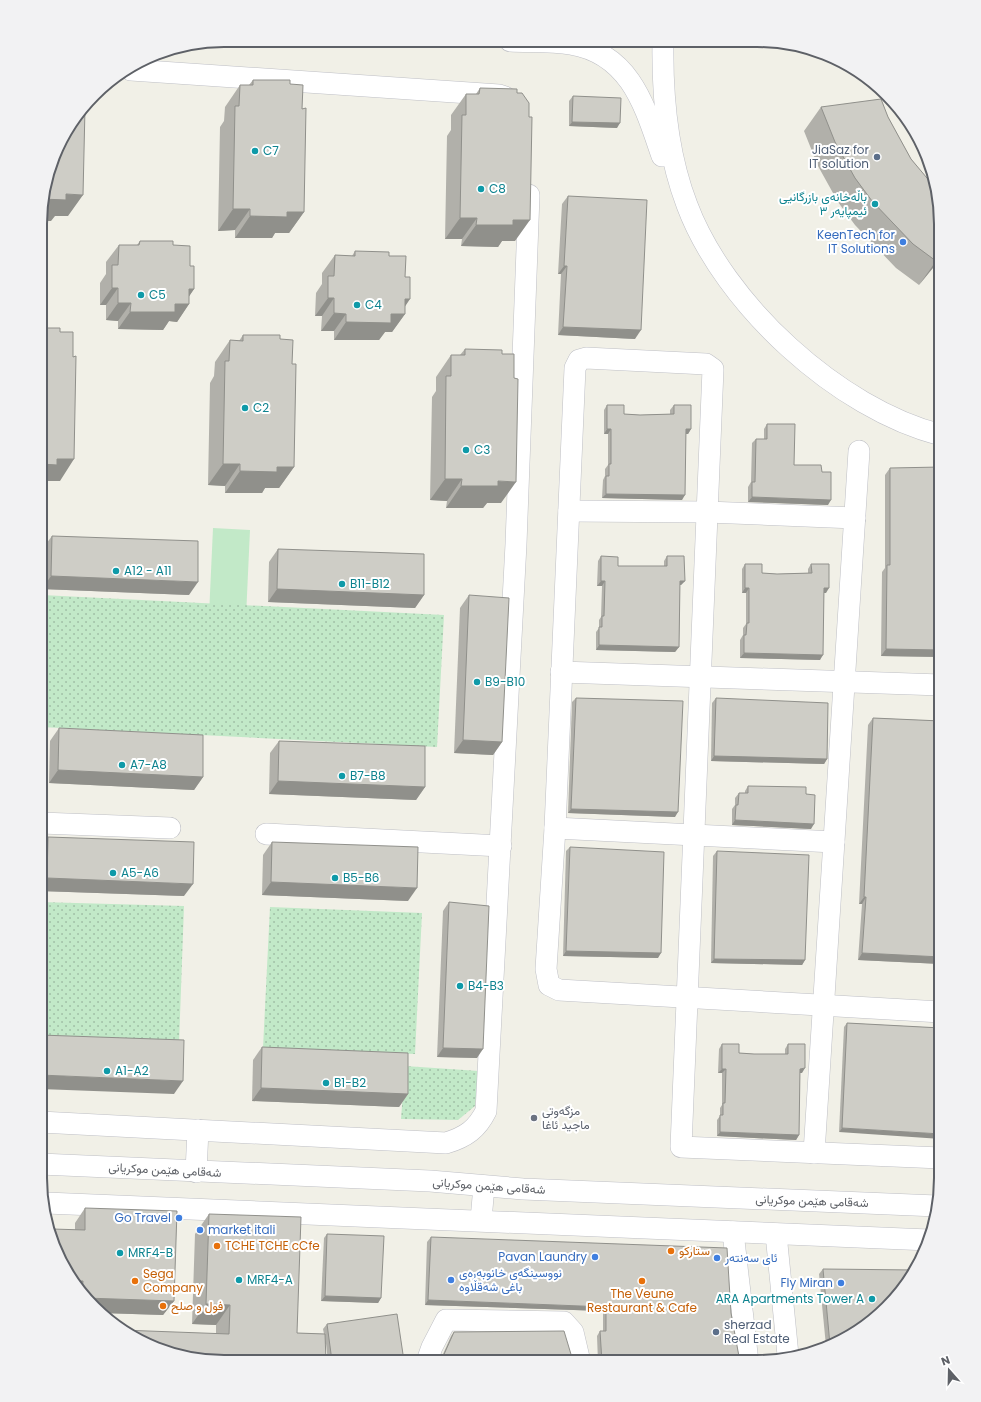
<svg xmlns="http://www.w3.org/2000/svg" width="981" height="1402" font-family="Poppins,Vazirmatn,sans-serif">
  <style>
    .grass { fill: #c2e9c8 }
    .park { fill: url(#park-dots) }
    .lines { fill: none; stroke-linecap: round; stroke-linejoin: round }
    .minor-casing { stroke: #bebfc5; stroke-width: 22 }
    .minor { stroke: #fff; stroke-width: 21 }
    .wall { fill: #b1b0aa }
    .shaded-wall { fill: #90908b }
    .building { fill: #cecdc6; stroke: #90908b }
    .culture-dot { fill: #0f9aa8; stroke: #fff; stroke-width: 1.5 }
    .service-dot { fill: #5c6f8a; stroke: #fff; stroke-width: 1.5 }
    .shop-dot { fill: #3f7fe0; stroke: #fff; stroke-width: 1.5 }
    .worship-dot { fill: #6b7280; stroke: #fff; stroke-width: 1.5 }
    .food-dot { fill: #e8710a; stroke: #fff; stroke-width: 1.5 }
    .labels { text-anchor: middle; stroke-width: 4; stroke-linejoin: round; paint-order: stroke }
    .service-label { font-size: 12px; fill: #4e5e75; stroke: #fff; text-anchor: end }
    .culture-label { font-size: 12px; fill: #0d838f; stroke: #fff; text-anchor: start }
    .shop-label { font-size: 12px; fill: #366cbe; stroke: #fff; text-anchor: end }
    .worship-label { font-size: 12px; fill: #5b616d; stroke: #fff; text-anchor: start }
    .street-label { font-size: 12px; fill: #5e6167; stroke: #fff }
    .food-label { font-size: 12px; fill: #c56008; stroke: #fff; text-anchor: start }
    .rim { fill: none; stroke: #5e6167; stroke-width: 2 }
  </style>
  <defs>
    <pattern id="park-dots" width="8" height="8" patternUnits="userSpaceOnUse"><rect width="8" height="8" fill="#c2e9c8"/><path d="M2 2h.1M6 6h.1" fill="none" stroke="#a1c0a6" stroke-width="1.8" stroke-linecap="round"/></pattern>
  </defs>
  <rect width="100%" height="100%" fill="#f1f0e7"/>
  <polygon class="grass" points="213,528 250,530 246,617 209,615"/>
  <g class="park">
    <polygon points="42,595 444,615 437,747 41,727"/>
    <polygon points="40,902 184,906 179,1044 40,1040"/>
    <polygon points="270,907 422,913 415,1054 263,1048"/>
    <polygon points="405,1066 479,1071 475,1106 458,1120 401,1119"/>
  </g>
  <g class="lines">
    <defs>
      <g id="minor">
        <path d="M510,41c20,1 41,0 61,3 60,10 74,63 91,112"/>
        <path d="M663,41c-1,56 4,112 24,164 37,99 151,204 254,230"/>
        <polyline points="131,70 499,95 505,97"/>
        <polyline points="569,511 707,512 855,518"/>
        <polyline points="561,672 941,685"/>
        <polyline points="41,823 170,828"/>
        <polyline points="555,828 834,842"/>
        <polyline points="266,834 501,846"/>
        <path d="M40,1122l406,21c20,-6 31,-14 40,-32l30,-567 13,-349"/>
        <polyline points="814,1153 859,451"/>
        <polyline points="941,1158 681,1147 713,369 706,364 586,358 579,360 575,368 555,828 546,969 549,985 559,990 941,1012"/>
        <polyline points="40,1164 430,1181 523,1189 937,1206"/>
        <polyline points="196,1172 198,1130"/>
        <polyline points="46,1203 929,1240"/>
        <polyline points="481,1220 484,1186"/>
        <polyline points="733,1232 748,1362"/>
        <polyline points="776,1234 788,1355"/>
        <polyline points="427,1361 432,1347 446,1320 564,1322 573,1332 580,1362"/>
      </g>
    </defs>
    <use href="#minor" class="minor-casing"/>
    <use href="#minor" class="minor"/>
  </g>
  <g class="wall">
    <polygon points="253,80 290,84 302,109 304,212 289,233 275,233 272,238 235,238 235,230 218,231 220,127 224,121 225,107 240,85 249,85"/>
    <polygon points="480,88 515,241 502,241 498,247 461,246 462,239 445,239 447,136 451,130 451,115 466,94 476,94"/>
    <polygon points="573,96 617,128 569,126 569,101"/>
    <polygon points="821,107 888,117 911,159 928,181 941,258 919,285 896,268 855,225 838,202 818,166 804,131"/>
    <polygon points="568,196 635,339 558,335 561,274 558,274 562,204"/>
    <polygon points="140,241 173,245 190,266 194,289 189,296 189,304 177,322 169,321 163,330 118,329 118,321 106,320 106,305 100,305 100,283 106,274 106,262 119,245 137,245"/>
    <polygon points="355,251 389,256 405,307 405,314 392,332 385,332 379,340 334,340 334,331 321,331 322,316 315,316 316,293 322,284 322,273 335,255 352,256"/>
    <polygon points="243,335 280,339 292,364 294,467 279,488 265,488 262,493 225,493 225,486 208,485 210,383 214,376 215,362 230,340 239,341"/>
    <polygon points="465,349 501,503 487,503 483,508 446,508 447,501 430,500 432,397 436,391 436,377 451,355 460,355"/>
    <polygon points="607,405 624,414 640,415 670,414 670,410 674,405 691,429 688,434 686,434 682,500 602,498 603,480 605,476 605,469 608,465 608,434 604,434 604,410"/>
    <polygon points="767,424 794,465 822,472 828,505 748,502 748,487 751,482 752,443 756,439 764,439 764,429"/>
    <polygon points="890,468 941,657 881,656 882,572 885,568 885,475"/>
    <polygon points="52,536 189,595 42,589 43,548"/>
    <polygon points="278,549 424,595 415,608 268,602 269,562"/>
    <polygon points="601,556 618,566 664,566 664,561 667,556 685,581 681,585 680,585 679,647 675,652 596,650 596,632 599,628 599,620 601,617 602,586 597,586 598,561"/>
    <polygon points="745,564 762,573 777,574 808,573 808,569 811,564 826,593 824,593 820,660 740,658 740,640 743,635 743,628 746,624 746,593 742,593 742,569"/>
    <polygon points="469,595 502,742 493,755 454,753 460,608"/>
    <polygon points="576,698 675,817 568,813 572,702"/>
    <polygon points="716,698 827,759 824,764 711,761 712,703"/>
    <polygon points="873,718 941,721 941,964 858,960 862,904 859,904 868,725"/>
    <polygon points="59,728 203,777 194,790 49,783 50,741"/>
    <polygon points="279,741 425,787 416,800 269,794 270,753"/>
    <polygon points="748,786 806,794 811,829 732,825 732,809 735,805 735,798 739,793 745,793 745,791"/>
    <polygon points="48,837 184,896 40,891 41,848"/>
    <polygon points="272,842 408,901 262,895 263,855"/>
    <polygon points="570,847 658,958 563,956 566,851"/>
    <polygon points="717,851 805,960 802,965 711,963 713,856"/>
    <polygon points="449,902 477,1058 437,1057 443,911"/>
    <polygon points="847,1023 941,1028 839,1132 844,1027"/>
    <polygon points="722,1044 739,1053 754,1054 785,1054 785,1049 788,1044 802,1073 800,1073 799,1135 796,1140 717,1136 717,1120 720,1116 720,1108 722,1105 722,1073 718,1073 719,1049"/>
    <polygon points="262,1047 408,1094 399,1107 252,1101 253,1060"/>
    <polygon points="85,1208 174,1301 163,1315 102,1313 86,1299 59,1259 75,1230 75,1223"/>
    <polygon points="209,1214 297,1333 324,1334 323,1329 327,1324 404,1361 328,1361 326,1344 216,1334 216,1325 192,1324 195,1234"/>
    <polygon points="327,1234 381,1298 378,1303 321,1301 324,1238"/>
    <polygon points="431,1237 731,1313 740,1362 598,1362 597,1336 600,1331 603,1331 603,1311 425,1305 427,1242"/>
    <polygon points="823,1269 838,1343 826,1346 819,1274"/>
    <polygon points="454,1332 573,1361 440,1361 451,1336"/>
  </g>
  <g class="shaded-wall">
    <polygon points="572,122 620,123 617,128 569,126"/>
    <polygon points="66,194 83,195 68,216 55,216 51,221 42,221 42,199"/>
    <polygon points="233,209 250,209 235,230 218,231"/>
    <polygon points="287,212 304,212 289,233 275,233 272,238 235,238 250,216"/>
    <polygon points="460,218 477,218 462,239 445,239"/>
    <polygon points="513,220 530,220 515,241 502,241 498,247 461,246 476,225"/>
    <polygon points="941,255 941,258 919,285 936,261"/>
    <polygon points="564,266 567,266 561,274 558,274"/>
    <polygon points="112,288 118,288 106,305 100,305"/>
    <polygon points="189,289 194,289 184,304 189,304 177,322 169,321 163,330 118,329 130,312 175,304"/>
    <polygon points="328,298 334,298 322,316 315,316"/>
    <polygon points="405,299 410,299 400,314 405,314 392,332 385,332 379,340 334,340 346,322 391,314"/>
    <polygon points="118,303 131,303 118,321 106,320"/>
    <polygon points="334,313 346,314 334,331 321,331"/>
    <polygon points="563,327 641,330 635,339 558,335"/>
    <polygon points="607,429 611,429 608,434 604,434"/>
    <polygon points="686,429 691,429 688,434 683,434"/>
    <polygon points="57,459 74,459 60,481 46,481 42,486 41,486 41,464"/>
    <polygon points="223,464 240,464 225,486 208,485"/>
    <polygon points="277,467 294,467 279,488 265,488 262,493 225,493 240,471"/>
    <polygon points="445,479 462,479 447,501 430,500"/>
    <polygon points="498,481 516,482 501,503 487,503 483,508 446,508 461,486"/>
    <polygon points="606,494 685,495 682,500 602,498"/>
    <polygon points="752,497 831,500 828,505 748,502"/>
    <polygon points="51,576 198,582 189,595 42,589"/>
    <polygon points="601,581 605,581 602,586 597,586"/>
    <polygon points="680,581 685,581 681,585 677,585"/>
    <polygon points="745,588 749,588 746,593 742,593"/>
    <polygon points="824,588 829,588 826,593 821,593"/>
    <polygon points="277,589 424,595 415,608 268,602"/>
    <polygon points="599,645 679,647 675,652 596,650"/>
    <polygon points="886,649 941,650 941,657 881,656"/>
    <polygon points="744,653 823,655 820,660 740,658"/>
    <polygon points="463,740 502,742 493,755 454,753"/>
    <polygon points="714,756 827,759 824,764 711,761"/>
    <polygon points="58,770 203,777 194,790 49,783"/>
    <polygon points="278,781 425,787 416,800 269,794"/>
    <polygon points="571,809 678,812 675,817 568,813"/>
    <polygon points="735,820 814,824 811,829 732,825"/>
    <polygon points="47,878 193,884 184,896 40,891 40,887"/>
    <polygon points="271,882 417,888 408,901 262,895"/>
    <polygon points="864,897 866,897 862,904 859,904"/>
    <polygon points="566,951 661,953 658,958 563,956"/>
    <polygon points="862,953 941,957 941,964 858,960"/>
    <polygon points="714,959 805,960 802,965 711,963"/>
    <polygon points="443,1048 483,1049 477,1058 437,1057"/>
    <polygon points="805,1068 802,1073 797,1073 800,1069"/>
    <polygon points="722,1069 726,1069 722,1073 718,1073"/>
    <polygon points="40,1075 183,1081 174,1094 40,1089"/>
    <polygon points="261,1088 408,1094 399,1107 252,1101"/>
    <polygon points="842,1128 941,1134 941,1139 839,1132"/>
    <polygon points="720,1132 799,1135 796,1140 717,1136"/>
    <polygon points="73,1281 83,1281 78,1288"/>
    <polygon points="325,1296 381,1298 378,1303 321,1301"/>
    <polygon points="85,1298 174,1301 163,1315 102,1313"/>
    <polygon points="428,1300 606,1307 603,1311 425,1305"/>
    <polygon points="206,1304 230,1305 216,1325 192,1324"/>
  </g>
  <g class="building">
    <polygon points="253,80 290,80 290,84 303,85 302,109 306,108 304,212 287,212 287,217 250,216 250,209 233,209 235,106 239,106 240,85 253,85"/>
    <polygon points="480,88 517,89 517,93 522,93 529,103 529,117 532,117 530,220 513,220 513,225 476,225 477,218 460,218 462,115 466,115 466,94 479,94"/>
    <polygon points="573,96 621,98 620,123 572,122"/>
    <polygon points="881,99 888,117 911,159 932,184 941,224 941,255 936,261 913,244 872,201 855,178 835,142 821,107"/>
    <polygon points="85,108 83,195 66,194 66,200 42,199 65,132"/>
    <polygon points="568,196 647,200 641,330 563,327 567,266 564,266"/>
    <polygon points="140,241 173,241 173,245 190,246 190,266 194,266 194,289 189,289 189,304 175,304 175,312 130,312 131,303 118,303 118,288 112,288 112,265 118,265 119,245 139,245"/>
    <polygon points="355,251 389,252 389,256 406,256 405,277 410,277 410,299 405,299 405,314 391,314 391,323 346,322 346,314 334,313 334,298 328,298 328,276 334,276 335,255 355,256"/>
    <polygon points="41,328 60,328 60,332 73,332 73,357 76,356 74,459 57,459 57,465 41,464"/>
    <polygon points="243,335 280,335 280,339 293,340 292,364 296,364 294,467 277,467 277,472 240,471 240,464 223,464 225,361 229,361 230,340 243,341"/>
    <polygon points="465,349 502,350 502,354 514,354 514,378 518,379 516,482 498,481 498,486 461,486 462,479 445,479 446,376 451,376 451,355 465,355"/>
    <polygon points="607,405 624,405 624,414 640,415 674,414 674,405 691,405 691,429 686,429 685,495 606,494 606,476 609,476 609,464 611,464 611,429 607,429"/>
    <polygon points="767,424 795,424 794,465 821,465 822,472 831,472 831,500 752,497 752,482 755,482 756,439 767,439"/>
    <polygon points="941,467 941,650 886,649 887,565 890,565 890,468"/>
    <polygon points="52,536 198,541 198,582 51,576"/>
    <polygon points="278,549 424,554 424,595 277,589"/>
    <polygon points="601,556 618,557 618,566 667,566 667,556 684,556 685,581 680,581 679,647 599,645 599,627 602,627 602,616 604,616 605,581 601,581"/>
    <polygon points="745,564 762,564 762,573 777,574 812,573 811,564 829,564 829,588 824,588 823,655 744,653 744,635 746,635 747,623 749,623 749,588 745,588"/>
    <polygon points="469,595 509,598 502,742 463,740"/>
    <polygon points="576,698 683,701 678,812 571,809"/>
    <polygon points="716,698 828,703 827,759 714,756"/>
    <polygon points="873,718 941,721 941,957 862,953 866,897 864,897"/>
    <polygon points="59,728 203,735 203,777 58,770"/>
    <polygon points="279,741 425,746 425,787 278,781"/>
    <polygon points="748,786 806,787 806,794 815,795 814,824 735,820 736,805 738,805 739,793 748,793"/>
    <polygon points="48,837 194,842 193,884 47,878"/>
    <polygon points="272,842 418,847 417,888 271,882"/>
    <polygon points="570,847 664,852 661,953 566,951"/>
    <polygon points="717,851 809,855 805,960 714,959"/>
    <polygon points="449,902 489,906 483,1049 443,1048"/>
    <polygon points="847,1023 941,1028 941,1134 842,1128"/>
    <polygon points="40,1035 184,1040 183,1081 40,1075"/>
    <polygon points="722,1044 739,1044 739,1053 754,1054 788,1054 788,1044 805,1044 805,1068 800,1069 799,1135 720,1132 720,1115 723,1115 723,1103 725,1103 726,1069 722,1069"/>
    <polygon points="262,1047 408,1053 408,1094 261,1088"/>
    <polygon points="85,1208 177,1211 174,1301 85,1298 82,1294 83,1281 73,1281 59,1259 52,1229 85,1230"/>
    <polygon points="209,1214 301,1217 297,1333 325,1334 326,1361 201,1360 121,1330 229,1334 230,1305 206,1304"/>
    <polygon points="327,1234 384,1236 381,1298 325,1296"/>
    <polygon points="431,1237 727,1248 731,1313 740,1362 602,1362 600,1331 606,1331 606,1307 428,1300"/>
    <polygon points="823,1269 915,1270 910,1280 878,1316 838,1343 830,1345"/>
    <polygon points="397,1314 404,1361 332,1361 327,1324"/>
    <polygon points="564,1331 573,1361 441,1361 454,1332"/>
  </g>
  <g class="culture-dot">
    <circle cx="255" cy="151" r="4"/>
    <circle cx="481" cy="189" r="4"/>
    <circle cx="875" cy="204" r="4"/>
    <circle cx="141" cy="295" r="4"/>
    <circle cx="357" cy="305" r="4"/>
    <circle cx="245" cy="408" r="4"/>
    <circle cx="466" cy="450" r="4"/>
    <circle cx="116" cy="571" r="4"/>
    <circle cx="342" cy="584" r="4"/>
    <circle cx="477" cy="682" r="4"/>
    <circle cx="122" cy="765" r="4"/>
    <circle cx="342" cy="776" r="4"/>
    <circle cx="113" cy="873" r="4"/>
    <circle cx="335" cy="878" r="4"/>
    <circle cx="460" cy="986" r="4"/>
    <circle cx="107" cy="1071" r="4"/>
    <circle cx="326" cy="1083" r="4"/>
    <circle cx="120" cy="1253" r="4"/>
    <circle cx="239" cy="1280" r="4"/>
    <circle cx="872" cy="1299" r="4"/>
  </g>
  <g class="service-dot">
    <circle cx="877" cy="157" r="4"/>
    <circle cx="716" cy="1332" r="4"/>
  </g>
  <g class="shop-dot">
    <circle cx="903" cy="242" r="4"/>
    <circle cx="179" cy="1218" r="4"/>
    <circle cx="200" cy="1230" r="4"/>
    <circle cx="595" cy="1257" r="4"/>
    <circle cx="717" cy="1258" r="4"/>
    <circle cx="451" cy="1280" r="4"/>
    <circle cx="841" cy="1283" r="4"/>
  </g>
  <circle class="worship-dot" cx="534" cy="1118" r="4"/>
  <g class="food-dot">
    <circle cx="217" cy="1246" r="4"/>
    <circle cx="671" cy="1251" r="4"/>
    <circle cx="135" cy="1281" r="4"/>
    <circle cx="642" cy="1281" r="4"/>
    <circle cx="163" cy="1306" r="4"/>
  </g>
  <g class="labels">
    <g class="service-label">
      <text x="869" y="154">JiaSaz for<tspan x="869" dy="14">IT solution</tspan></text>
      <text x="724" y="1329" text-anchor="start">sherzad<tspan x="724" dy="14">Real Estate</tspan></text>
    </g>
    <g class="culture-label">
      <text x="263" y="155">C7</text>
      <text x="489" y="193">C8</text>
      <text x="867" y="201" text-anchor="end">باڵەخانەی بازرگانیی<tspan x="867" dy="14">ئیمپایەر ٣</tspan></text>
      <text x="149" y="299">C5</text>
      <text x="365" y="309">C4</text>
      <text x="253" y="412">C2</text>
      <text x="474" y="454">C3</text>
      <text x="124" y="575">A12 - A11</text>
      <text x="350" y="588">B11-B12</text>
      <text x="485" y="686">B9-B10</text>
      <text x="130" y="769">A7-A8</text>
      <text x="350" y="780">B7-B8</text>
      <text x="121" y="877">A5-A6</text>
      <text x="343" y="882">B5-B6</text>
      <text x="468" y="990">B4-B3</text>
      <text x="115" y="1075">A1-A2</text>
      <text x="334" y="1087">B1-B2</text>
      <text x="128" y="1257">MRF4-B</text>
      <text x="247" y="1284">MRF4-A</text>
      <text x="864" y="1303" text-anchor="end">ARA Apartments Tower A</text>
    </g>
    <g class="shop-label">
      <text x="895" y="239">KeenTech for<tspan x="895" dy="14">IT Solutions</tspan></text>
      <text x="171" y="1222">Go Travel</text>
      <text x="208" y="1234" text-anchor="start">market itali</text>
      <text x="587" y="1261">Pavan Laundry</text>
      <text x="725" y="1262" text-anchor="start">ئای سەنتەر</text>
      <text x="459" y="1277" text-anchor="start">نووسینگەی خانوبەرەی<tspan x="459" dy="14">باغی شەقڵاوە</tspan></text>
      <text x="833" y="1287">Fly Miran</text>
    </g>
    <g class="worship-label">
      <text x="542" y="1115">مزگەوتی<tspan x="542" dy="14">ماجید ئاغا</tspan></text>
    </g>
    <g class="street-label">
      <text transform="translate(165 1170) rotate(3)" y="4">شەقامی هێمن موکریانی</text>
      <text transform="translate(489 1186) rotate(4)" y="4">شەقامی هێمن موکریانی</text>
      <text transform="translate(812 1201) rotate(2)" y="4">شەقامی هێمن موکریانی</text>
    </g>
    <g class="food-label">
      <text x="225" y="1250">TCHE TCHE cCfe</text>
      <text x="679" y="1255">ستاركو</text>
      <text x="143" y="1278">Sega<tspan x="143" dy="14">Company</tspan></text>
      <text x="642" y="1298" text-anchor="middle">The Veune<tspan x="642" dy="14">Restaurant &amp; Cafe</tspan></text>
      <text x="171" y="1310">فول و صلح</text>
    </g>
  </g>
  <path d="M0 0H981V1402H0ZM224 47H757A177 177 0 0 1 934 224V1178A177 177 0 0 1 757 1355H224A177 177 0 0 1 47 1178V224A177 177 0 0 1 224 47Z" fill="#f2f2f3" fill-rule="evenodd"/>
  <path class="rim" d="M224 47H757A177 177 0 0 1 934 224V1178A177 177 0 0 1 757 1355H224A177 177 0 0 1 47 1178V224A177 177 0 0 1 224 47Z"/>
  <g transform="translate(949 1370) rotate(340)" stroke="#ffffff" stroke-width="3" paint-order="stroke">
  <path d="M0-3L7 15L0 10L-7 15Z" fill="#5e6167"/>
  <text y="-6" font-size="11" font-weight="bold" text-anchor="middle" fill="#5e6167">N</text>
  </g>
</svg>
